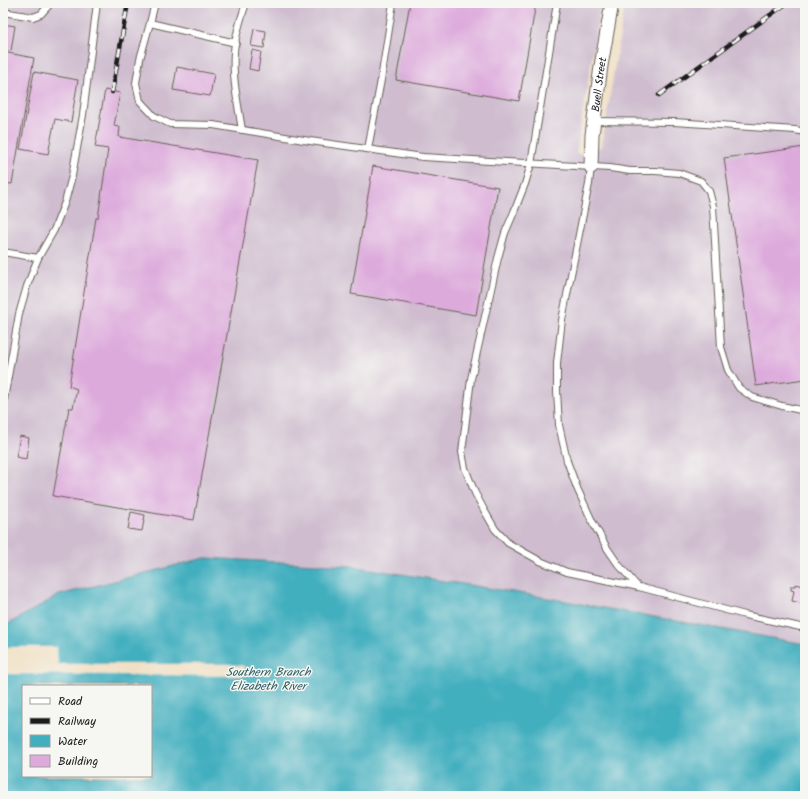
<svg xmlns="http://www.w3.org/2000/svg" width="808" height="799" font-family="Kalam,sans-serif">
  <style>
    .industrial { fill: #cfbdcf }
    .water { fill: #42afbf; stroke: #2f666e; fill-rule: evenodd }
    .pier { fill: #f1e0c4 }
    .building { fill: #ddaadc }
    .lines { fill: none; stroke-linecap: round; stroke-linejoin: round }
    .service-casing { stroke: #676157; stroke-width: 8 }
    .minor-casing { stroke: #676157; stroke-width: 15 }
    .service { stroke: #fff; stroke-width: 6 }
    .minor { stroke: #fff; stroke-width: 13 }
    .rail-casing { stroke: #1c1c1c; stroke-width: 4.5 }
    .rail { stroke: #f6f6f2; stroke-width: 3; stroke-dasharray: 9; stroke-linecap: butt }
    .labels { text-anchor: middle; stroke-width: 3; stroke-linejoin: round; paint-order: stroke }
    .street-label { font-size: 11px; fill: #1c1c1c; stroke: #f6f6f2 }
    .water-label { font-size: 12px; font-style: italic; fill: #2d5e65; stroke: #f6f6f2 }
  </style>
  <rect width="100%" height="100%" fill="#f6f6f2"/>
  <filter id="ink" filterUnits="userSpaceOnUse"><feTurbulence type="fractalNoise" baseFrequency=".025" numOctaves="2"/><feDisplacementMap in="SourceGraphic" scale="8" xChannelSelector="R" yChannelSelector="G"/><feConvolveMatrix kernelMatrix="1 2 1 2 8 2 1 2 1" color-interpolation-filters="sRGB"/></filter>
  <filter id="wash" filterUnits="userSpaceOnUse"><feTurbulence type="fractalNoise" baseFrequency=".012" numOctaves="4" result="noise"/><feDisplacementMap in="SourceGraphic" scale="16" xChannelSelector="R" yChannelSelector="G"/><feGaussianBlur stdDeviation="0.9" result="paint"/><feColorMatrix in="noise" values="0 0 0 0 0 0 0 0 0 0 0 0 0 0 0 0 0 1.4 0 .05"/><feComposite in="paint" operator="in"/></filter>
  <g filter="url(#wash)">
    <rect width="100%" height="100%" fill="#f1e0c4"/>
    <polygon class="industrial" points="3,3 601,3 576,154 591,155 602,145 625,3 805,3 805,644 537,596 351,566 205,558 59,595 3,627"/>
    <path class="water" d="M205,558l146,8 186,30 268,48v152h-802v-169l56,-32zM23,686h128v90h-128z"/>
    <polygon class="pier" points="3,647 57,647 58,664 229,664 244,666 244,676 3,674"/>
    <g id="blocks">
      <g class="building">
        <polygon points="213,3 226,3 225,7"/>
        <polygon points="410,3 536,3 519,101 396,80"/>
        <polygon points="3,24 15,26 11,51 3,50"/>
        <polygon points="254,29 266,31 264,48 251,46"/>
        <polygon points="252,50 261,52 258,71 249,69"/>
        <polygon points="3,52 34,58 12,184 3,183"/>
        <polygon points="177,67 214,74 210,96 173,90"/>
        <polygon points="34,72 78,80 71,122 55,119 48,154 20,149"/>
        <polygon points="105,90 120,93 114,126 120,127 119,137 258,160 194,520 53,496 69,408 73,408 77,389 69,386 96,218 98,218 108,149 95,147"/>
        <polygon points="805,147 805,379 756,386 724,158"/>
        <polygon points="373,166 498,187 476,315 351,294"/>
        <polygon points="20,436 29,438 26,459 16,457"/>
        <polygon points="131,512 145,515 142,531 128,529"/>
        <polygon points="795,584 805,586 805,604 792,601 794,591 791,590 791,586 795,586"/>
      </g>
    </g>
  </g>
  <g filter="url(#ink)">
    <use href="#blocks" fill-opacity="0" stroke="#676157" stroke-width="1"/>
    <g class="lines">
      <defs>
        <g id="service">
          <polyline points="155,3 150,23 236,43"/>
          <polyline points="557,3 531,164 525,184 514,212 505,233 498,258 471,379 462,452 465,468 475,493 484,510 495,529 508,543 540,561 567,572 639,587 745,615 805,628"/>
          <polyline points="3,12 33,17 41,14 51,3"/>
          <polyline points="150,23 140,59 136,83 140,101 154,116 170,124 213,125 310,141 423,157 610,168 630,171 655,171 679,173 701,181 709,191 713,206 721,347 728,370 739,388 752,397 782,406 805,411"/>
          <polyline points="594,121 674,122 795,130 805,132"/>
          <path d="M242,130c-4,-26 -10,-52 -8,-78 1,-17 7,-33 12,-49"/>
          <polyline points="368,149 381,80 393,3"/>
          <polyline points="591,167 589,184 562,320 557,363 557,391 559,425 567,461 577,488 592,521 607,548 618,564 638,587"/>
          <polyline points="3,252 38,258"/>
          <polyline points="3,405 19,314 27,286 38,258 54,230 65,202 72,176 83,115 97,3"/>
        </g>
        <g id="minor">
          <path id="s1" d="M591,167l1,-32 9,-69 11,-63"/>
        </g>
      </defs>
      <use href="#service" class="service-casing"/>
      <use href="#minor" class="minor-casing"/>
      <use href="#service" class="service"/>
      <use href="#minor" class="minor"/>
      <defs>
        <g id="rail">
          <polyline points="112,92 128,3"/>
          <polyline points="659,95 787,3"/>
        </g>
      </defs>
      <use href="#rail" class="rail-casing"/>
      <use href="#rail" class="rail"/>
    </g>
  </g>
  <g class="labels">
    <g class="street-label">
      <text dy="4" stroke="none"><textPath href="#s1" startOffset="83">Buell Street</textPath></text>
    </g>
    <g class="water-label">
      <text x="268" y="676">Southern Branch<tspan x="268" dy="14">Elizabeth River</tspan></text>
    </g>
  </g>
  <rect width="808" height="799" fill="none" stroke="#f6f6f2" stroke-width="16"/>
  <rect x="22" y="685" width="130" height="92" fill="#f6f6f2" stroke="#9f9f9c"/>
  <rect x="30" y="698" width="20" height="6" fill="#ffffff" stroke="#9f9f9c"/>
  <text x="58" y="705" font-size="12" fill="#1c1c1c">Road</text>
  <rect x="30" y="718" width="20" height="6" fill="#1c1c1c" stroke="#9f9f9c"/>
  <text x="58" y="725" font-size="12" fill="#1c1c1c">Railway</text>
  <rect x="30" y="735" width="20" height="12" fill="#42afbf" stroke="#9f9f9c"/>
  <text x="58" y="745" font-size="12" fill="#1c1c1c">Water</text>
  <rect x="30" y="755" width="20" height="12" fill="#ddaadc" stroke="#9f9f9c"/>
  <text x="58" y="765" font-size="12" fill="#1c1c1c">Building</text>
</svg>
